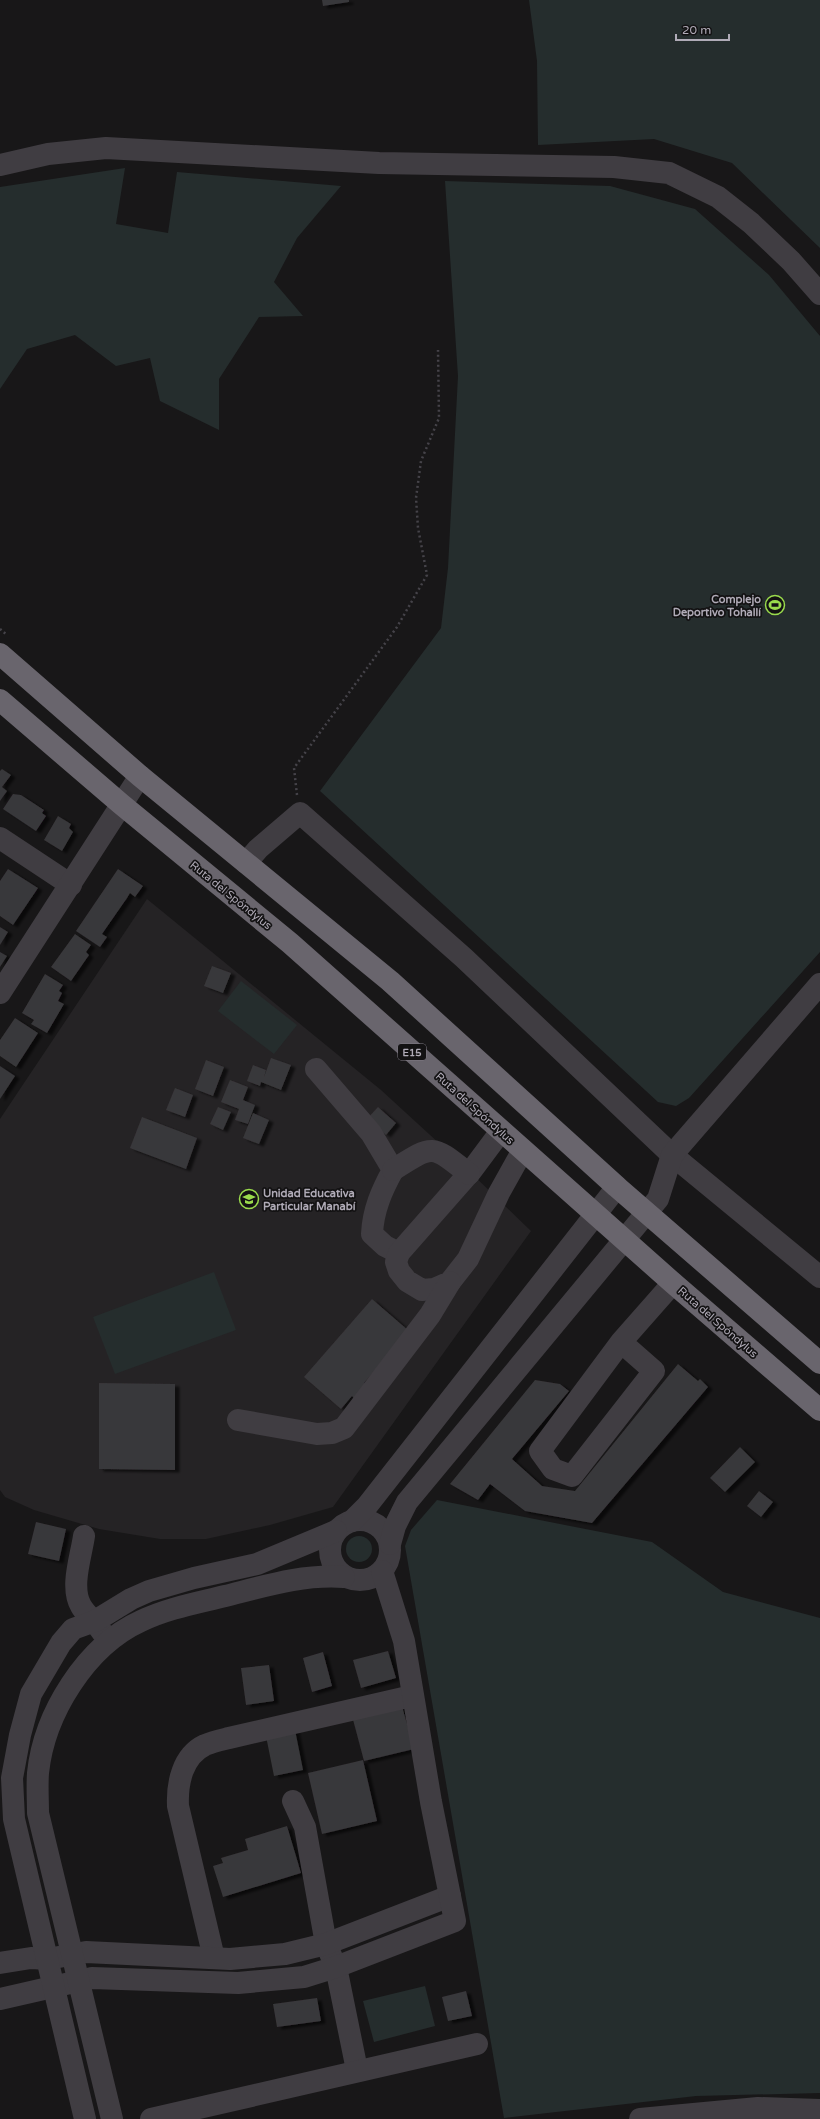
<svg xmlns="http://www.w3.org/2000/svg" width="820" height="2119" font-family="'Varela Round',sans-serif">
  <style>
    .built { fill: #252325 }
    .green { fill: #252d2d }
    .building { fill: #39373a; filter: url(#shadow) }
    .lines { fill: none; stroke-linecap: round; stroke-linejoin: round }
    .path { stroke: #454349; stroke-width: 2.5; stroke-dasharray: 2 3; stroke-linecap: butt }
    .minor { stroke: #403d42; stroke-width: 22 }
    .highway { stroke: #69656d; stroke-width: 22 }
    .labels { text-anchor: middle; stroke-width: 3.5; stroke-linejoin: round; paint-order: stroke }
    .shield { fill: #131213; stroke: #817d86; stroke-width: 1 }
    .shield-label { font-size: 10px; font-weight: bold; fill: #b0abb7 }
    .poi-label { font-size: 11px; font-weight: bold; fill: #b0abb7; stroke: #131213; text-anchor: end }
    .street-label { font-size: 11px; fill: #b0abb7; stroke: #131213 }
  </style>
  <defs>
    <filter id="shadow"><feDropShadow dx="4.5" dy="2.5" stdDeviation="1" flood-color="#0009"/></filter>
  </defs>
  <rect width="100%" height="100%" fill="#181718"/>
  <polygon class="built" points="147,899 381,1090 465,1167 531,1231 333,1507 270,1525 206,1539 160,1539 99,1529 34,1510 5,1497 0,1490 0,1119"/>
  <g class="green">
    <polygon points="529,0 820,0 820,248 732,163 654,139 538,145 537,61"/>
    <polygon points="125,168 116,224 168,233 177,172 341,186 297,238 274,282 303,316 259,317 219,379 219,430 160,401 150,358 116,366 75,335 27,349 0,389 0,187"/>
    <polygon points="445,181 610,186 695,209 769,275 820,336 820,952 689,1098 676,1106 658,1102 320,791 441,628 448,568 458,376"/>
    <polygon points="241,981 297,1025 274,1054 218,1011"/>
    <polygon points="214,1272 236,1330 115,1374 93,1317"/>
    <polygon points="437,1500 652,1542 723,1592 820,1618 820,2093 696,2096 504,2118 405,1546 411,1530"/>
    <circle cx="359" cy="1549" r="13"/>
    <polygon points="425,1986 435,2026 374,2042 363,2001"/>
  </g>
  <g class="building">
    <polygon points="322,0 349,0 349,2 323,6"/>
    <polygon points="2,769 11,775 2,787 7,791 0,801 0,771"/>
    <polygon points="13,794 21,795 44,810 42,813 46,816 36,831 3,809"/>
    <polygon points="58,816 71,824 69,828 73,832 62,851 44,840"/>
    <polygon points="8,869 38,888 13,925 0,916 0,881"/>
    <polygon points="118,869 143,886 135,897 130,893 127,898 102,934 107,937 100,947 76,931"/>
    <polygon points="0,927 8,932 0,945"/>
    <polygon points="75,934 91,945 86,952 89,955 71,981 51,967"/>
    <polygon points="0,952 7,956 0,967"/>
    <polygon points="212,966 231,973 223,993 204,986"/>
    <polygon points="45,974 63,985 59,991 62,993 58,1001 64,1004 47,1033 31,1024 34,1020 22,1013"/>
    <polygon points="15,1018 38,1033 16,1067 0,1056 0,1040"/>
    <polygon points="271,1058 291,1065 281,1090 261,1082 260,1086 247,1081 253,1065 266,1070 264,1077"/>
    <polygon points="206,1060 224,1067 213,1096 195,1089"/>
    <polygon points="0,1066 15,1076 0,1099"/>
    <polygon points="230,1080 248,1087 243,1100 255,1105 248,1124 235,1120 239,1109 221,1102"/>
    <polygon points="175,1088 193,1095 185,1117 166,1110"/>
    <polygon points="218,1107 231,1112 223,1130 210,1124"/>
    <polygon points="378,1107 396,1123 386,1135 367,1119"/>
    <polygon points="253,1113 269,1120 259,1144 243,1138"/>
    <polygon points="142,1117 197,1138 186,1169 130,1148"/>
    <polygon points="372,1299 409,1331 364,1383 368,1386 356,1400 352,1396 341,1409 304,1377"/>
    <polygon points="678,1364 698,1381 700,1379 708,1387 592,1523 525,1511 490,1484 478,1500 450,1484 535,1380 560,1384 569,1391 512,1459 542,1486 575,1491"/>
    <polygon points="99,1383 175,1384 175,1470 99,1469"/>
    <polygon points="740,1447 755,1462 725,1492 710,1478"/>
    <polygon points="759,1491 773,1502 761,1517 747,1506"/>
    <polygon points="36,1522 66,1529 59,1561 28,1554"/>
    <polygon points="388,1651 396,1678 361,1688 353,1660"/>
    <polygon points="323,1652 332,1686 312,1692 303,1658"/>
    <polygon points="269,1665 274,1701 246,1705 241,1668"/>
    <polygon points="400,1699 414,1749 364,1761 351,1712"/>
    <polygon points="294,1725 303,1770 274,1776 265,1731"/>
    <polygon points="363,1760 377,1821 322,1834 308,1773"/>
    <polygon points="287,1826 301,1873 223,1897 213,1866 223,1863 221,1858 248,1850 245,1839"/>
    <polygon points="466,1991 472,2016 448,2021 442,1997"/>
    <polygon points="317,1998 321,2021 277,2027 273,2004"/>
  </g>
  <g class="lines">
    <g class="path">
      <polyline points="0,629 7,635"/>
      <polyline points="297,795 294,768 397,627 427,575 418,528 416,498 421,461 439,418 438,350"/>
    </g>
    <g class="minor">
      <polyline points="0,165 48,154 106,148 379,163 614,167 669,173 718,197 751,223 791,261 820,294"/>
      <polyline points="0,838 71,885"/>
      <polyline points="246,863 258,849 300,813 464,958 672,1155 820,1277"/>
      <polyline points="0,993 140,776"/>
      <path d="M316,1069l55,64 22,37c-11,20 -20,40 -21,64l13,12 14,7"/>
      <polyline points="501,1131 472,1170 399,1253 396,1262 399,1271 407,1281 422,1290 434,1289 450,1282 468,1259 499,1193 523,1150"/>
      <path d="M393,1170c41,-26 38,-26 76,4"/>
      <polyline points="621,1342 654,1371 572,1476 553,1469 540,1451 621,1342 673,1283"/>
      <polyline points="238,1420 317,1434 332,1433 344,1428 430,1315 450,1282"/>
      <circle cx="360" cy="1550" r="30"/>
      <polyline points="352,1521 367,1506 617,1187"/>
      <path d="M84,1536c-3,21 -14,51 -3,70 4,8 16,17 21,26"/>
      <polyline points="390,1544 395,1526 407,1502 658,1199 672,1155 820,984"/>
      <polyline points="293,1801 305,1827 326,1944 336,1967 357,2070"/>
      <path d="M214,1958l-36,-152c-1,-22 4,-50 27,-61 7,-3 16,-5 24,-7l183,-42"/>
      <polyline points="0,1963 31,1958 48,1959 86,1952 230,1959 285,1954 326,1944 450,1896"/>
      <polyline points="0,1999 92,1978 238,1983 304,1977 336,1967 455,1921 431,1802 404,1641 382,1571"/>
      <polyline points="85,2119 14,1819 12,1778 20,1735 31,1694 61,1643 73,1629 95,1621 131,1599 149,1591 194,1578 257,1564 336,1531"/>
      <path d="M112,2119l-74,-306c0,-13 -1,-27 0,-40 6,-59 48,-127 103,-152 27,-13 56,-18 84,-25 40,-10 78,-22 119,-19"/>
      <polyline points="151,2119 477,2044"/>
      <polyline points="640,2119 758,2108 820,2110"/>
    </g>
    <g class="highway">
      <polyline points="0,654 140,776 390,981 617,1187 820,1363"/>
      <polyline points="0,700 121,804 290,943 673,1283 820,1410"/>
    </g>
  </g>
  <defs>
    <symbol id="stadium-ring" viewBox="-11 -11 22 22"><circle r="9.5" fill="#131213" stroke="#9adb4c" stroke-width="1.5"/><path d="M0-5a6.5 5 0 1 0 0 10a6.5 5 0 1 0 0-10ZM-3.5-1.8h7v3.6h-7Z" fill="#9adb4c"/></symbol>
    <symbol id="school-ring" viewBox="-11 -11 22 22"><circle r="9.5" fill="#131213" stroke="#9adb4c" stroke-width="1.5"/><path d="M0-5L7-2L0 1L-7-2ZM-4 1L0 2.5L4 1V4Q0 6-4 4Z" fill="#9adb4c"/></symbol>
  </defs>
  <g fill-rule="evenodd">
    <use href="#stadium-ring" x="764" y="594" width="22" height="22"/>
    <use href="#school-ring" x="238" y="1188" width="22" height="22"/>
  </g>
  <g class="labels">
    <rect class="shield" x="398" y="1044" width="28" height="16" rx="3"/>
    <g class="shield-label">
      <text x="412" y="1056">E15</text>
    </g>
    <g class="poi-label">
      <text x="761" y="603">Complejo<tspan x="761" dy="13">Deportivo Tohallí</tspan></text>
      <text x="263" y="1197" text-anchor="start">Unidad Educativa<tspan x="263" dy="13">Particular Manabí</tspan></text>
    </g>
    <g class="street-label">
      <text transform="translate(231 895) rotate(39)" y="4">Ruta del Spóndylus</text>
      <text transform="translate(475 1108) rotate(42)" y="4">Ruta del Spóndylus</text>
      <text transform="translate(718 1322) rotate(41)" y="4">Ruta del Spóndylus</text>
    </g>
  </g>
  <path d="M676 34v6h53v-6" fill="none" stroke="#b0abb7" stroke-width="2"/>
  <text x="682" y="34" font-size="12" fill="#b0abb7" stroke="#131213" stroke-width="3" paint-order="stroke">20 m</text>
</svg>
